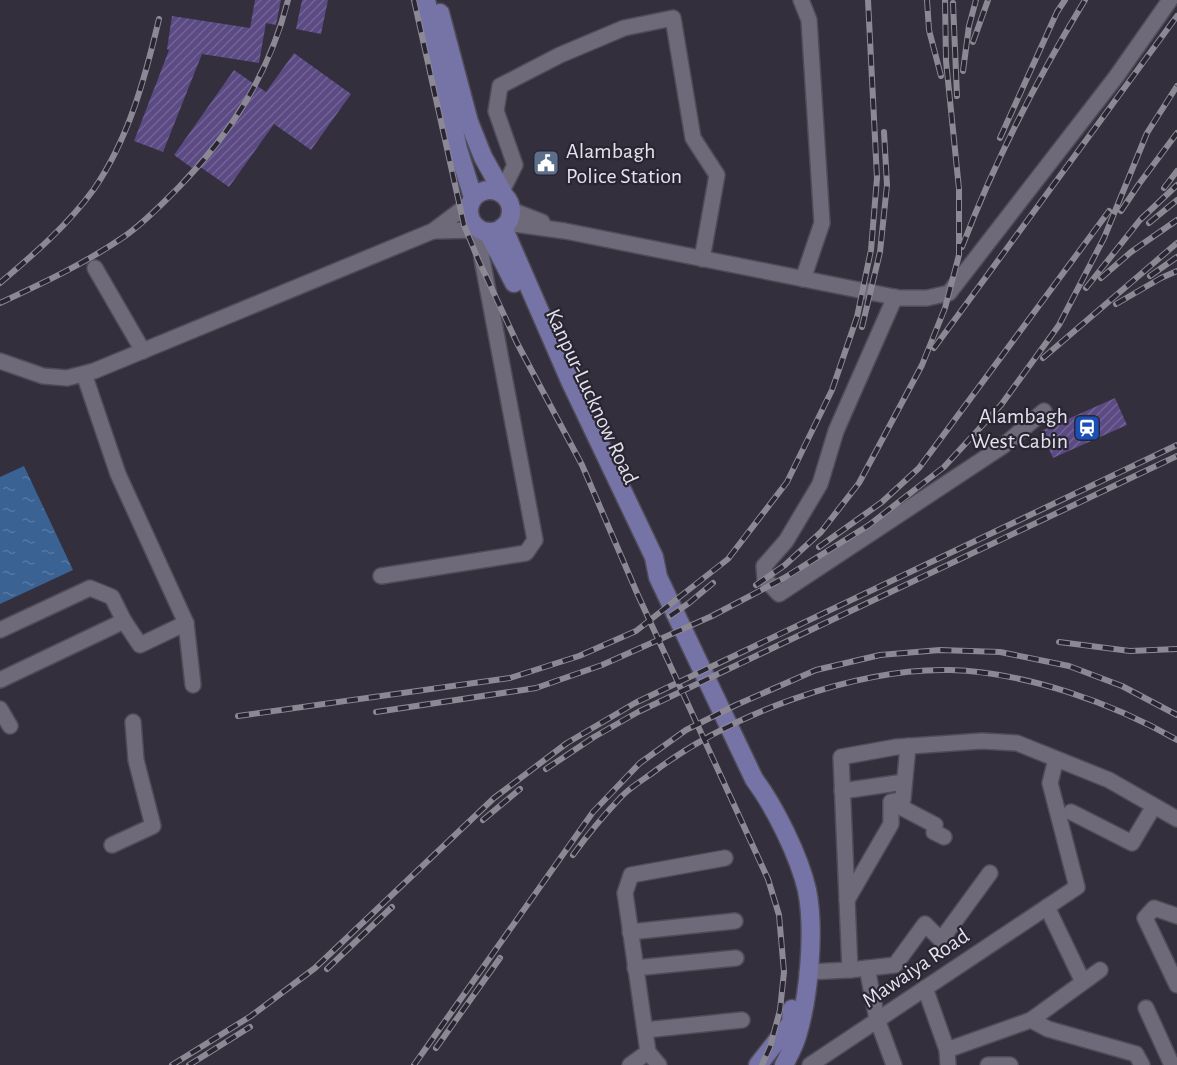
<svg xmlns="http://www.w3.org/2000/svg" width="1177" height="1065" font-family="'Alegreya Sans',sans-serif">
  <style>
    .water { fill: url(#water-ripples) }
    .building { fill: url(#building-hatch) }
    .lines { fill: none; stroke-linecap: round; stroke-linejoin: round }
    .minor-casing { stroke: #4f4c58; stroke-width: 18 }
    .major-casing { stroke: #4f4c58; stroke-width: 21 }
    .minor { stroke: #6e6a7a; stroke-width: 15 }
    .major { stroke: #7674a7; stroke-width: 18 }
    .rail-casing { stroke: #8c8994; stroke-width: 6 }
    .rail { stroke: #292533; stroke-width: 4; stroke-dasharray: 11; stroke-linecap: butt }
    .labels { text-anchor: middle; stroke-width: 4.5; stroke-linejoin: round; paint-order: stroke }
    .poi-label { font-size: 22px; fill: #e4e2eb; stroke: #292533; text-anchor: start }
    .street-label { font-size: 22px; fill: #e4e2eb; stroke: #292533 }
  </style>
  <defs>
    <pattern id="water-ripples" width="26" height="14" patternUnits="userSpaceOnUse" patternTransform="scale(1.5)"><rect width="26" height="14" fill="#3a6293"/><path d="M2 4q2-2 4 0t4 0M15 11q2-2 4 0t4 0" fill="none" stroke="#5678a2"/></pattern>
    <pattern id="building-hatch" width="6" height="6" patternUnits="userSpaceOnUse" patternTransform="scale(1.5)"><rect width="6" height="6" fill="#5b4a83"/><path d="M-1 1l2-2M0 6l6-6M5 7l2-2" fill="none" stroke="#726495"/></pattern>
  </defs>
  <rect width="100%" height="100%" fill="#332f3d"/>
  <polygon class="water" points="24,466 73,570 0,604 0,477"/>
  <g class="building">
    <polygon points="255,0 281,0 276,25 266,23 259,63 202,54 163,152 134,141 169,50 167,49 172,16 250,28"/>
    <polygon points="302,0 328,0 321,34 296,29"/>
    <polygon points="294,53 351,94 311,150 274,124 229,187 196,164 192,168 174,155 234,70 266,92"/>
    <polygon points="1115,398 1127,425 1053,458 1041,431"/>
  </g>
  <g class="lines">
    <defs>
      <g id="minor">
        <polyline points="801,0 809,20 822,223 803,279"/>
        <polyline points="502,191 515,165 496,111 500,86 560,55 624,28 673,18 693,138 717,175 702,259"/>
        <polyline points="511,210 542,222"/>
        <polyline points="507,223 565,231 899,298 927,298 949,293 1116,77 1170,0"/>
        <polyline points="95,268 143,351"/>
        <polyline points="895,297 836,431 820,484 786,541 764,566 765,579 779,594 1003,446 1044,411"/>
        <polyline points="0,361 43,376 67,378 94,371 433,231 469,204"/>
        <polyline points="84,374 118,474 186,623 193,685"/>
        <polyline points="381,576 526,553 535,540 482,259 480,230 433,231"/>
        <polyline points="0,630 90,588 112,597 124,621 140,645 186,623"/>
        <polyline points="0,680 124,621"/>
        <polyline points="0,709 10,726"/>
        <polyline points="842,791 904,782"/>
        <polyline points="891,802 935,825 934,832 944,837"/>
        <polyline points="1071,812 1132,843 1154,806"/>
        <polyline points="112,845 153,826 136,760 133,722"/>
        <polyline points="847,900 891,824 891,802 903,799 908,746"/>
        <polyline points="1047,907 1083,982"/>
        <polyline points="1177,916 1154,908 1145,918 1177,985"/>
        <polyline points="630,932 735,921"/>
        <polyline points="635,968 736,958"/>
        <polyline points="867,968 877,1019 894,1065"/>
        <polyline points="850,970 841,757 896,747 982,741 1017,743 1109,780 1177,819"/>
        <polyline points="807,972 850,970 895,965 925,924 941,940 990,873"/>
        <polyline points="925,988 947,1050 948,1065"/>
        <polyline points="1146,1008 1172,1065"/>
        <polyline points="1031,1020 1048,1029 1136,1054 1142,1065"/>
        <polyline points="645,1030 742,1020"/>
        <polyline points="947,1050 1031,1020 1100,970"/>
        <polyline points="630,1065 648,1052"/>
        <polyline points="659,1065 648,1052 625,893 631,875 725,858"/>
        <polyline points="810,1065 1077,887 1050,783 1056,759"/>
        <polyline points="988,1065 1010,1065"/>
      </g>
      <g id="major">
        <polyline points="426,0 458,149 473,197"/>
        <polyline points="440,13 469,122 483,157 502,191"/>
        <circle cx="490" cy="211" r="21"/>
        <path d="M503,227l68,156 83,174 4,20 96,202c21,28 45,77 53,111 8,40 2,107 -10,146 -3,10 -8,19 -13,29"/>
        <polyline points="488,232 514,283"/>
        <polyline points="758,1065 791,1023 792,1009"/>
      </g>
    </defs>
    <use href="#minor" class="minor-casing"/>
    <use href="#major" class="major-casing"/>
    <use href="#minor" class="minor"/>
    <use href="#major" class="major"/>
    <defs>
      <g id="rail">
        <polyline points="414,0 464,225 478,259 517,343 582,465 637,593 768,879 779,915 784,972 780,1010 770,1047 762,1065"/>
        <polyline points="927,0 929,30 941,76"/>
        <polyline points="953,3 957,96"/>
        <polyline points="973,42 988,0"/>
        <polyline points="963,71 969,26 976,0"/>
        <polyline points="1000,138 1057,12 1065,0"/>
        <polyline points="1164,188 1177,171"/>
        <polyline points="1121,211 1139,184 1177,133"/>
        <polyline points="1149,223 1177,200"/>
        <path d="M962,247c33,-87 75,-168 123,-247"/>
        <polyline points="1150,276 1177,257"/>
        <polyline points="1101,278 1131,252 1177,220"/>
        <path d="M0,283c34,-29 68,-58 94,-94 35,-51 51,-111 65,-170"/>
        <polyline points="1086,288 1140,220 1177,185"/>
        <path d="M0,303c43,-20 86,-40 125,-67 20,-14 37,-32 54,-49 53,-55 90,-113 109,-187"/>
        <polyline points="1116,304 1161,278 1177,271"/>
        <polyline points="862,327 880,252 887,185 884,132"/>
        <polyline points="934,348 1177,16"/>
        <polyline points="1043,358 1177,243"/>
        <polyline points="819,547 882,502 919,468 1109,211"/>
        <polyline points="756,585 785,565 821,532 859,483 922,365 945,308 959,255 959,189 946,61 945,0"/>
        <polyline points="670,616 689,603 713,583"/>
        <polyline points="1059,642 1130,651 1177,649"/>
        <polyline points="376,712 536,688 602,665 712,616 784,578 869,525 944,467 1001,405 1059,325 1104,238 1147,133 1177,86"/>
        <polyline points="238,716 510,678 579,656 636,631 728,559 787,482 832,390 857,317 871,250 877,178 868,0"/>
        <polyline points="546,769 594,737 638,712 1177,456"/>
        <polyline points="483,820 520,789"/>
        <path d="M573,855c15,-21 32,-41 49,-59 9,-9 19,-15 29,-22 77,-59 202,-106 299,-104 75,2 163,33 227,70"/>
        <polyline points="327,969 392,907"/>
        <polyline points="436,1048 500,958"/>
        <polyline points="172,1065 251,1016 315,968 494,798 567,743 635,703 1177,445"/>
        <polyline points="189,1065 250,1027"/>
        <polyline points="414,1065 593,812 640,763 686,730 736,705 816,670 880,655 940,650 1000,652 1069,666 1122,686 1177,715"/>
      </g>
    </defs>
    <use href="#rail" class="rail-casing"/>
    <use href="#rail" class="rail"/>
  </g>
  <defs>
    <symbol id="civic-square" viewBox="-11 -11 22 22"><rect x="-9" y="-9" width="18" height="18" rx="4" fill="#5c6f8a" stroke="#292533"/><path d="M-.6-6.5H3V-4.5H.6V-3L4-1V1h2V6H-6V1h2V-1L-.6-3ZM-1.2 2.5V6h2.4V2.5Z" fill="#fff"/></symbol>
    <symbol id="station-square" viewBox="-11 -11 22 22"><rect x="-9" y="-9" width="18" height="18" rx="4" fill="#1a4fb4" stroke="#292533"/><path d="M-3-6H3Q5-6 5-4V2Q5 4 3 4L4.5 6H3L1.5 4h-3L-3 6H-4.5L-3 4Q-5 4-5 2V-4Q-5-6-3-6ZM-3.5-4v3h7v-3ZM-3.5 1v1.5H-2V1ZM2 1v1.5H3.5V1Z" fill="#fff"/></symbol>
  </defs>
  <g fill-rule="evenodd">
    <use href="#civic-square" x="531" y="148" width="30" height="30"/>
    <use href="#station-square" x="1072" y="413" width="30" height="30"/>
  </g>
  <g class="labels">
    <g class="poi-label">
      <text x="566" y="158">Alambagh<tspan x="566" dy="25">Police Station</tspan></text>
      <text x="1068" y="423" text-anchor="end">Alambagh<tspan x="1068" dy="25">West Cabin</tspan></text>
    </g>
    <g class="street-label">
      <text transform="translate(593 396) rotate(65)" y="8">Kanpur-Lucknow Road</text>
      <text transform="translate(915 967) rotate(-34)" y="8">Mawaiya Road</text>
    </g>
  </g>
</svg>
